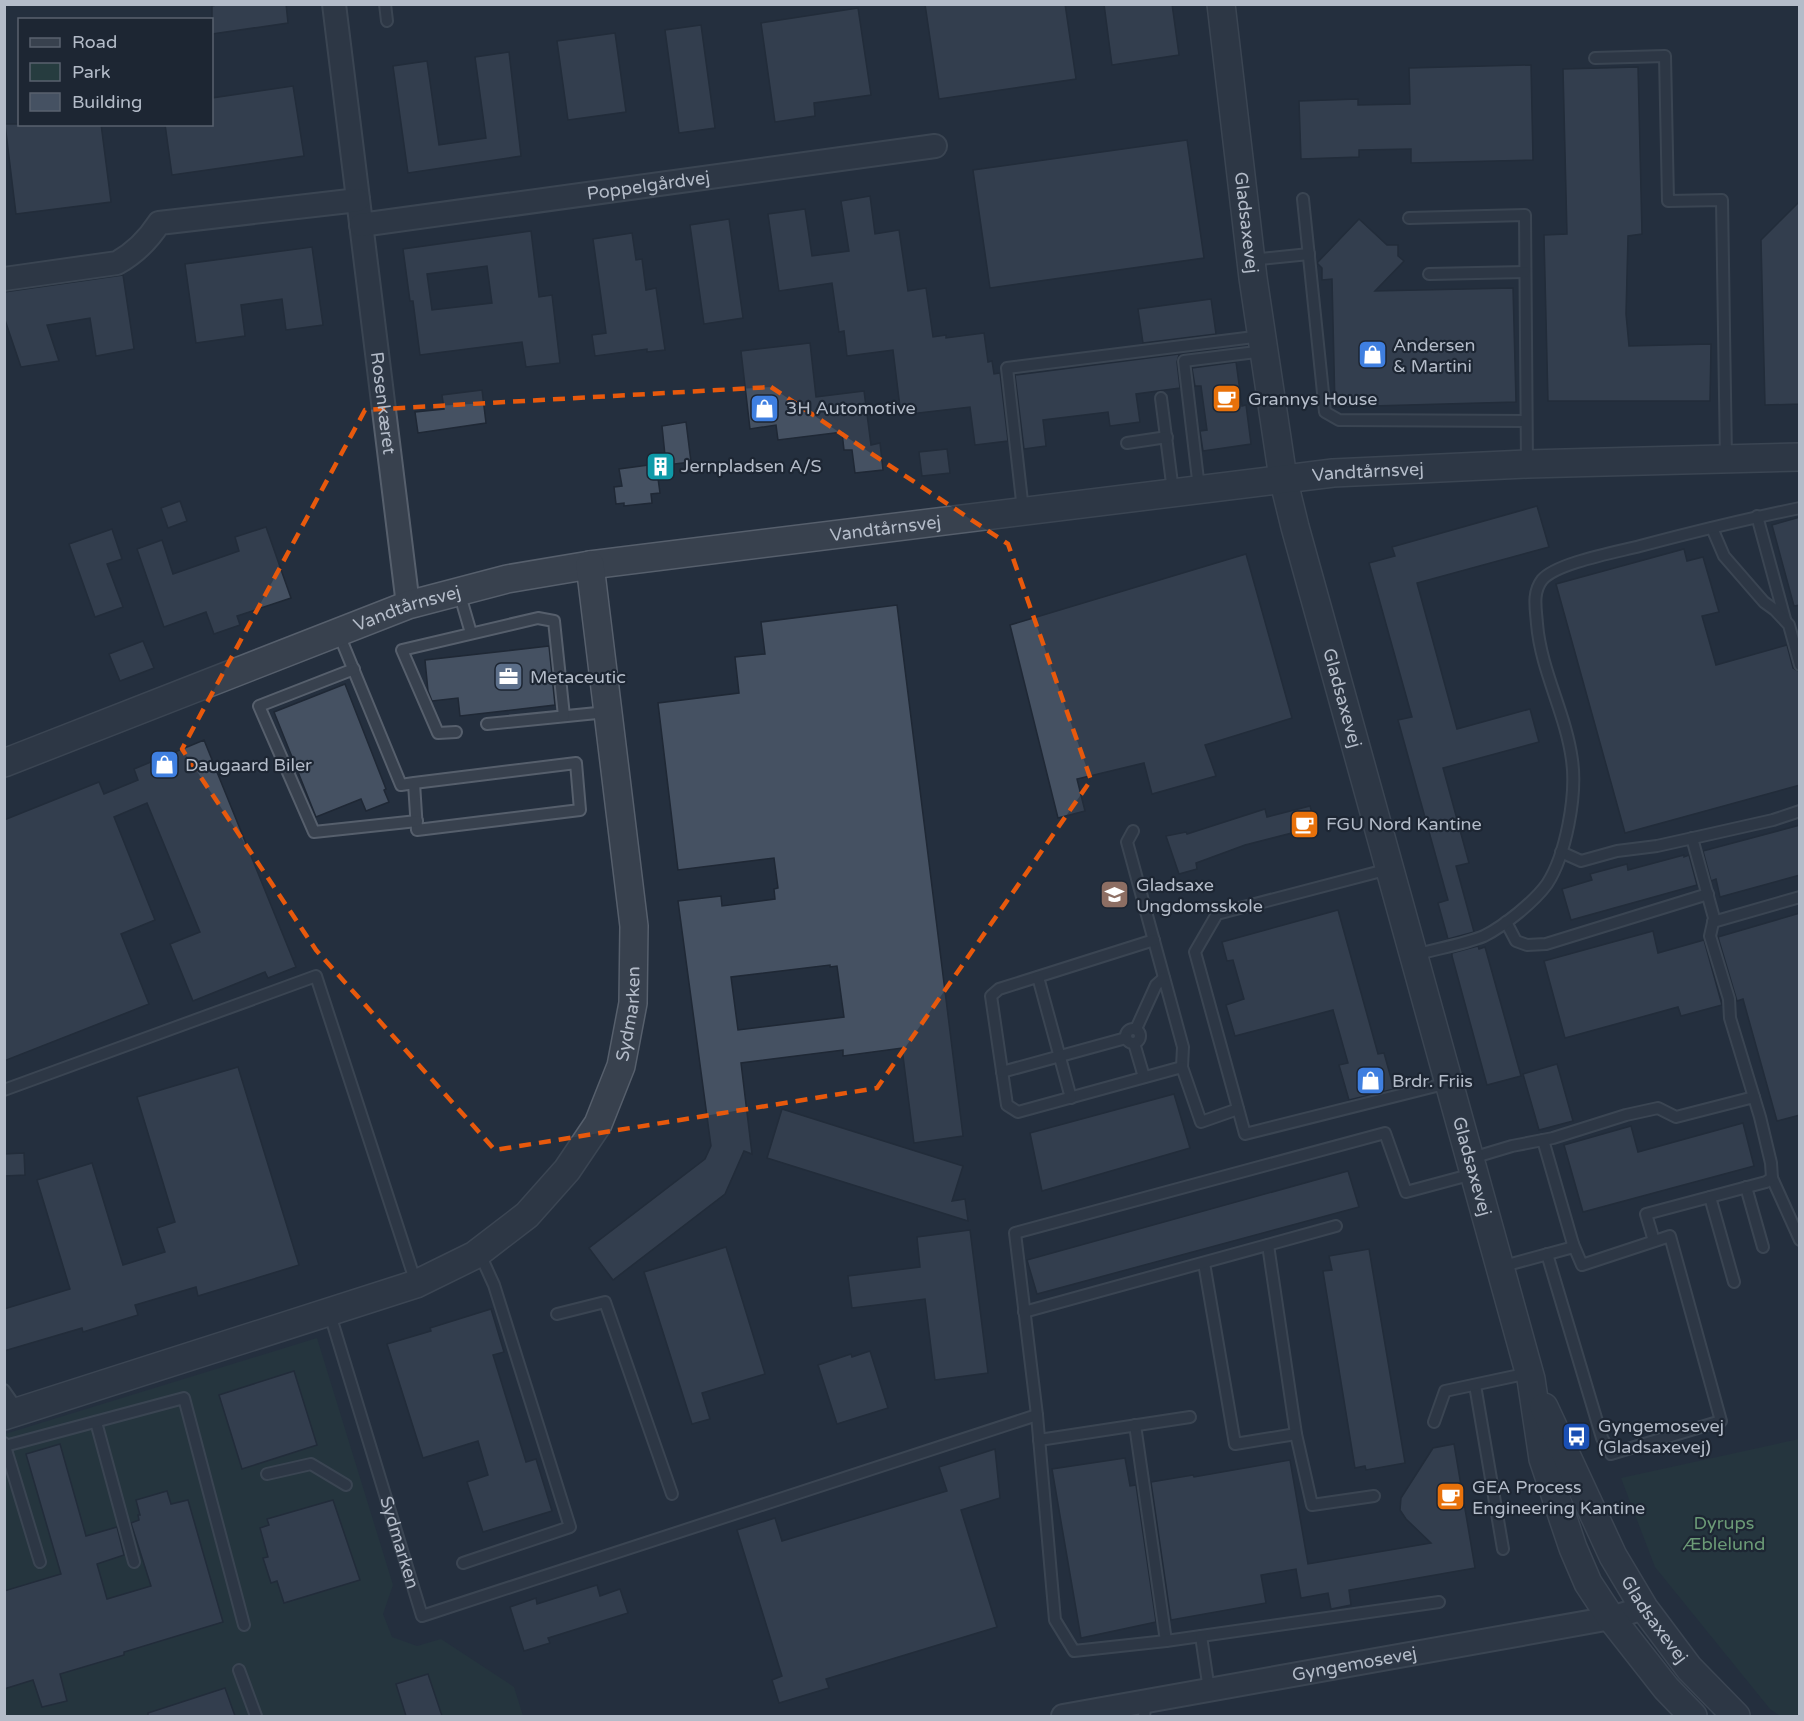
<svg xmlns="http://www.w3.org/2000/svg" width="1804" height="1721" font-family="'Varela Round',sans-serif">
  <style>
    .green { fill: #263c3f }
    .building { fill: #455162; stroke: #1f2835; stroke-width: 1.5; fill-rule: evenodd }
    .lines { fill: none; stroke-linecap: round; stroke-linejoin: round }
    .service-casing { stroke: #565f6c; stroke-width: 14 }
    .minor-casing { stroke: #565f6c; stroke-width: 26 }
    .tertiary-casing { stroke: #565f6c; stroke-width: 30 }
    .service { stroke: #38414e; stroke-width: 10 }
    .minor { stroke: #38414e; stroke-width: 22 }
    .tertiary { stroke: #38414e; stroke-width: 27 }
    .marked { fill: none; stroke: #e8590c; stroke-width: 4.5; stroke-dasharray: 12 8; stroke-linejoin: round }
    .labels { text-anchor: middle; stroke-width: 4.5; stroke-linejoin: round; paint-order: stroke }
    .street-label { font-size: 18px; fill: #b4bcc9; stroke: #1d2633 }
    .poi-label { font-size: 18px; fill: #b4bcc9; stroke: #1d2633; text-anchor: start }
    .park-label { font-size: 18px; fill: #6b9a76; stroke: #1d2633 }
  </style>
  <rect width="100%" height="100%" fill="#242f3e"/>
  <g class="green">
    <polygon points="317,1338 393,1585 383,1614 392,1637 417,1646 441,1639 514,1687 523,1716 5,1716 5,1434"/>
    <polygon points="1799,1439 1799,1716 1780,1716 1770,1709 1655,1567 1621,1478"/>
  </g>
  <g class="building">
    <polygon points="221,4 286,4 288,23 212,34 212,6"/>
    <polygon points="925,4 1065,4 1076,79 939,99"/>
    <polygon points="1104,4 1172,4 1179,55 1112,65"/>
    <polygon points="858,8 871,95 814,103 815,116 775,122 761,23"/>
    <polygon points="701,25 715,128 679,133 665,30"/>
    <polygon points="615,33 626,112 568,120 557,41"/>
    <polygon points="509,52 521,156 408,173 393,66 427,61 439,145 486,138 475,57"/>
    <polygon points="1531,65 1533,160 1411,163 1411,149 1359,150 1359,157 1301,159 1299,101 1358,99 1358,105 1410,104 1409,68"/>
    <polygon points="1638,67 1642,234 1628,236 1626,314 1629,346 1711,344 1710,401 1548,401 1544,235 1567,234 1563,69"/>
    <polygon points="293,86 304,156 172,175 165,124 212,124 212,98"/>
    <polygon points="5,124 101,124 111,202 16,214"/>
    <polygon points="1187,140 1204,258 990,288 973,170"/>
    <polygon points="870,196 875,234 899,230 908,291 926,288 933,337 946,335 946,338 984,333 988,362 992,361 994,374 1000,373 1008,441 975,445 970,407 901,415 893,350 847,356 844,331 839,332 832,283 779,291 768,214 805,209 812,256 849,251 841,201"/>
    <polygon points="1800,201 1800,404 1765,405 1761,240"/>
    <polygon points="729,219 743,318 704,324 690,225"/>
    <polygon points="1359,219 1387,245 1398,245 1398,256 1404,261 1375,291 1513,288 1516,402 1335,407 1332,279 1322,280 1322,268 1317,263"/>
    <path d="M531,231l8,66 13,-2 8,68 -34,4 -4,-25 -102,13 -7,-54h-3l-7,-52zM487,266l5,37 -60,7 -5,-36z"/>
    <polygon points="632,233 636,260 642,259 646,290 656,288 665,350 647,352 647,349 595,356 592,335 606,333 593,239"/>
    <polygon points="312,247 323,325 286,330 282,299 241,305 245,336 196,343 185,264"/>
    <polygon points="123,275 134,349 96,356 90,318 47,325 59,361 21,367 4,317 4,292"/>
    <polygon points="1211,299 1216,334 1143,343 1138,309"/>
    <polygon points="810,343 816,397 864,391 871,445 880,443 883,470 855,473 852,450 844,450 842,432 778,440 776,425 750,429 741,351"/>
    <polygon points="1218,349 1179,355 1177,362 1180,388 1136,394 1140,422 1110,426 1108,412 1043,420 1046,446 1024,449 1015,375"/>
    <polygon points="1236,362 1242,406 1246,405 1251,444 1203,451 1200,431 1207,430 1201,386 1195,386 1192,368"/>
    <polygon points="482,390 486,423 418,433 415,412 444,409 442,395"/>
    <polygon points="686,422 691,462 666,465 662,426"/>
    <polygon points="947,449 950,473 922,476 919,452"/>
    <polygon points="656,464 660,493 651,494 652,503 624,506 624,503 616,504 614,487 622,486 619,469"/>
    <polygon points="180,501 187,521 168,528 161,508"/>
    <polygon points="1537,506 1549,547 1417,583 1457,729 1530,709 1539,742 1443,768 1469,863 1456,866 1474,932 1448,939 1438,903 1448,900 1398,720 1412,717 1369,563 1395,556 1392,547"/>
    <polygon points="1800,517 1800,605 1794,606 1772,525"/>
    <polygon points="266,527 291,598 237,616 240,625 214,634 206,612 164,627 137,549 162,540 173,574 239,551 235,537"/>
    <polygon points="112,529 122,559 107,564 123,607 95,617 69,544"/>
    <polygon points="1684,549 1687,561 1703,557 1719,612 1702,616 1716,665 1787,645 1793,668 1800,672 1800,785 1625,833 1556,584"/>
    <polygon points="1246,554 1292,718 1205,745 1216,776 1152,794 1144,763 1077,779 1085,811 1058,818 1010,625"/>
    <path d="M897,605l66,531 -49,7 -12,-95 -59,8v-6l-102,13 11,91 -8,-3 -19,43 -112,86 -24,-32 116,-89 6,-13 -33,-245 43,-5 1,10 53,-7 -1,-10 4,-1 -4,-30 -96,12 -20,-167 81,-10 -4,-36 30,-3 -4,-32zM830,965v2l7,-1 7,51 -106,13 -7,-53z"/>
    <polygon points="143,641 154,668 120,681 109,654"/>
    <polygon points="549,646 555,705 460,716 458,698 432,701 428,691 425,660"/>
    <polygon points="345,684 386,789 384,790 389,802 366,811 361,799 316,817 274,712"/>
    <polygon points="204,740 296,967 268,978 265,972 193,1001 170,944 200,932 147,803 114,817 155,920 121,934 149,1004 4,1061 4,820 99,782 104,794 138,780 134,769"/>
    <polygon points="1310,806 1318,834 1298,839 1296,832 1245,845 1196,863 1197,869 1179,874 1166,836 1186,832 1187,834 1265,809 1267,817"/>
    <polygon points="1800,825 1800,875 1720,897 1716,879 1711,881 1703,851"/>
    <polygon points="1684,855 1684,857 1689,855 1697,885 1571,920 1562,889 1592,880 1590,874 1627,864 1628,870"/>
    <polygon points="1338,910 1378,1054 1384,1053 1394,1089 1349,1100 1339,1065 1348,1063 1333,1010 1235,1036 1226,1005 1244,999 1233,960 1227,961 1222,942"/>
    <polygon points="1800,913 1800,1115 1777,1121 1743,999 1737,1001 1718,937"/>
    <polygon points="1653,931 1658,953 1704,940 1722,1005 1681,1016 1678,1007 1565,1038 1544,961"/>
    <polygon points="1478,946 1479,949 1485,947 1521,1076 1487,1085 1452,956 1452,953"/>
    <polygon points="1557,1064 1573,1121 1539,1130 1523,1074"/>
    <polygon points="238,1067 299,1265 198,1296 196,1287 135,1305 138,1315 83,1332 82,1328 4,1351 4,1309 70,1289 37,1180 92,1163 123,1265 165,1252 157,1228 175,1222 137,1097"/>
    <polygon points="1174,1094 1190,1148 1042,1191 1030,1133"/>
    <polygon points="782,1109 963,1166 952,1201 965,1199 968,1221 767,1158"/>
    <polygon points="1743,1123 1754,1166 1583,1212 1564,1145 1631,1126 1638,1152"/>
    <polygon points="24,1153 25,1175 4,1176 4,1154"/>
    <polygon points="1348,1171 1359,1207 1037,1294 1027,1260"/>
    <polygon points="970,1230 988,1373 935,1380 925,1299 852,1308 848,1276 920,1267 917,1237"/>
    <polygon points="726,1247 765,1374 702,1393 710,1419 692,1424 644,1272"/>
    <polygon points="1369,1249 1405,1463 1366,1470 1365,1466 1355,1468 1323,1271 1332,1270 1329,1256"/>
    <polygon points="491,1309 504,1352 493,1355 526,1462 536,1459 552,1511 483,1532 467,1482 488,1475 478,1441 423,1458 387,1344 431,1331 430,1328"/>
    <polygon points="870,1351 888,1408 837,1424 818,1365 851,1354 852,1357"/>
    <polygon points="294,1371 317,1445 242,1469 219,1395"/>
    <polygon points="60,1444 86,1536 117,1527 124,1555 97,1564 107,1599 151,1586 131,1523 139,1520 138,1515 140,1515 136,1500 167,1491 171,1504 188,1500 223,1622 124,1652 124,1655 60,1674 67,1701 42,1707 33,1680 4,1689 4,1591 61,1574 26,1454"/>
    <polygon points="1454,1444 1475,1568 1349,1590 1351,1605 1331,1609 1328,1593 1301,1598 1296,1569 1261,1575 1266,1603 1171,1620 1151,1482 1193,1475 1194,1477 1290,1460 1308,1564 1431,1543 1406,1519 1400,1510 1401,1498 1433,1448"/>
    <polygon points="995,1449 1000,1498 961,1510 997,1627 826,1679 829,1688 779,1703 772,1680 782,1676 737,1530 775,1518 782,1541 947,1491 939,1467"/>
    <polygon points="1125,1458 1130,1486 1136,1485 1156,1622 1081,1638 1052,1469"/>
    <polygon points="333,1500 360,1580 284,1603 277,1581 271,1583 263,1558 268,1557 260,1528 269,1525 267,1519"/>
    <polygon points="597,1585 600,1596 620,1589 628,1613 548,1638 550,1643 524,1651 510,1607 536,1598 537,1604"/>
    <polygon points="428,1674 442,1716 406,1716 396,1684"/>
    <polygon points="225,1688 235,1716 148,1716 148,1713"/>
  </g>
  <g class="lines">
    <defs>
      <g id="service">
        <polyline points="385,4 387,21"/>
        <polyline points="1595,58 1665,56 1668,201 1722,200 1726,459"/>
        <polyline points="1303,199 1325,412 1339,420 1526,421"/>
        <polyline points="1409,218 1525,215 1527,464"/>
        <polyline points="1251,260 1309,254"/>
        <polyline points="1429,274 1525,272"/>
        <polyline points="1161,398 1173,491"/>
        <polyline points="1127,443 1167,437"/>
        <polyline points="1199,488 1184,361 1264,351"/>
        <polyline points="1023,510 1007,368 1262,336"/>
        <polyline points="1757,516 1785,619"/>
        <polyline points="1712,528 1724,556 1764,602 1775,610 1789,625 1800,665"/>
        <polyline points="459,592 471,633"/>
        <polyline points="338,632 401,785 414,783 576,763 580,810 417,830 414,783"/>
        <polyline points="354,669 259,706 314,832 417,821"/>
        <polyline points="487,724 607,712"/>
        <polyline points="456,732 438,733 402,650 538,618 554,621 564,716"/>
        <polyline points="1133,831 1127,842 1183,1047 1182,1067"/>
        <polyline points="1561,852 1581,861 1617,851 1657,846 1702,836 1773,820 1800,811"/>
        <polyline points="1389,869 1217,914 1195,952 1245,1134 1448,1083"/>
        <polyline points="1506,922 1516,941 1527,945 1546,944 1708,894"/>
        <polyline points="1713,922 1800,897"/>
        <polyline points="1154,940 999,989 991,996 1007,1105 1018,1112 1182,1067 1201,1122 1238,1109"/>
        <path d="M1414,955c21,-6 51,-11 70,-19 20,-10 50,-34 63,-52 19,-29 30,-89 25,-124 -6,-46 -31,-89 -35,-136 -1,-15 -5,-31 5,-44 14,-17 75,-28 98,-34 53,-14 106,-27 160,-38"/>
        <polyline points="1038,977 1071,1098"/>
        <circle cx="1133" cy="1036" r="7"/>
        <polyline points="1136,1029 1156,985 1164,978"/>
        <polyline points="1134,1043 1144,1077"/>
        <polyline points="1002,1072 1126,1038"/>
        <polyline points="4,1090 316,976 416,1283"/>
        <polyline points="1472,1158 1512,1146 1553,1138 1626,1115 1658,1108 1676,1117 1754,1097"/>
        <polyline points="1772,1178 1800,1240"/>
        <polyline points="1746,1187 1763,1247"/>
        <polyline points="1710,1197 1734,1282"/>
        <polyline points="1654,1241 1646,1214 1766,1182 1772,1178 1771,1163 1760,1117 1730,1018 1729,999 1710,936 1714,918 1692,838"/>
        <polyline points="1268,1245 1296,1434 1312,1505 1374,1496"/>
        <polyline points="1547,1254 1602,1438 1611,1454 1721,1421 1670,1236 1582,1265 1573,1244"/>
        <polyline points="1204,1263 1235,1444 1296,1434"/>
        <polyline points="1500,1267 1570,1248 1573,1244 1543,1140"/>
        <path id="s1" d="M329,1311l93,305 615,-201"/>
        <polyline points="1024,1312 1336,1226"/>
        <polyline points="557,1314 605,1302 672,1494"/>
        <polyline points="1475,1385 1503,1549"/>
        <polyline points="4,1390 18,1410"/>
        <polyline points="96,1422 134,1562"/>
        <polyline points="1434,1422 1445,1391 1529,1373"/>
        <polyline points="1135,1425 1166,1641"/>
        <polyline points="1039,1440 1190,1417"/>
        <polyline points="4,1443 40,1562"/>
        <polyline points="5,1446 184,1398 244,1625"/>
        <polyline points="267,1474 311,1464 346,1485"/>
        <polyline points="463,1563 570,1527 494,1285 479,1252"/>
        <polyline points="1439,1602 1166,1641 1074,1651 1055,1620 1037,1415 1015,1233 1385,1133 1406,1192 1473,1174"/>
        <polyline points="1201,1636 1209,1690"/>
        <polyline points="239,1670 256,1716"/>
        <polyline points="1144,1716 1146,1701"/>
      </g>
      <g id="minor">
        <path id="s2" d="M334,4l74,601"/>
        <path id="s3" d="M361,225l574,-79"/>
        <path d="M4,279l113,-16c18,-10 31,-23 42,-40l199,-23"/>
        <path id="s4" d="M1063,1716l548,-98 33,-10"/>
      </g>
      <g id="tertiary">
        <path id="s5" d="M1221,4l32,274 30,200 12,49 236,852 12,80 30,89 15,35 23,35 55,70 27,28"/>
        <path id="s6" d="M4,763l404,-158 99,-26 83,-14 743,-92 194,-9 273,-7"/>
        <path id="s7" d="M1544,1407l69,149 31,52 45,60 47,48"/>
        <path id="s8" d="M4,1416l412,-132 59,-29 52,-40 40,-45 31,-46 23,-58 12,-63 1,-77 -44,-361"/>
      </g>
    </defs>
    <use href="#service" class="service-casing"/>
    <use href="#minor" class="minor-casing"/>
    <use href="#tertiary" class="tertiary-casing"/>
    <use href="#service" class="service"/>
    <use href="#minor" class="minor"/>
    <use href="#tertiary" class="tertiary"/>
  </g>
  <path d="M0 0H1804V1721H0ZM771,387l237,157 83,236 -214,308 -382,62 -179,-200 -134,-201 183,-339z" fill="#242f3e" fill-opacity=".55" fill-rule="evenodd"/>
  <path class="marked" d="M771,387l237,157 83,236 -214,308 -382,62 -179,-200 -134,-201 183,-339z"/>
  <defs>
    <symbol id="shop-square" viewBox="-11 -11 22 22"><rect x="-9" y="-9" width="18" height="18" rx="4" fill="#3f7fe0" stroke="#1d2633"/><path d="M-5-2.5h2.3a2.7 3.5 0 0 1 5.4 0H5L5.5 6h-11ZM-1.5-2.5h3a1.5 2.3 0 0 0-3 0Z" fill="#fff"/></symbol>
    <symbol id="cafe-square" viewBox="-11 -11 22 22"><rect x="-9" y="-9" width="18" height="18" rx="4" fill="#e8710a" stroke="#1d2633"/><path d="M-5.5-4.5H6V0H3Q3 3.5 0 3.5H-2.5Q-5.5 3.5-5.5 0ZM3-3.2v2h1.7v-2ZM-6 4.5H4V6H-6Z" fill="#fff"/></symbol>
    <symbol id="building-square" viewBox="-11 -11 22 22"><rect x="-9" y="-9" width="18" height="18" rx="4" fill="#0f9aa8" stroke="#1d2633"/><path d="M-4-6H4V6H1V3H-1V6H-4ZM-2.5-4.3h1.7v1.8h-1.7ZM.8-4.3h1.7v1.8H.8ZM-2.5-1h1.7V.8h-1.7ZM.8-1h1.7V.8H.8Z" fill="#fff"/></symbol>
    <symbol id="office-square" viewBox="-11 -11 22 22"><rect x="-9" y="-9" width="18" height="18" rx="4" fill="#5c6f8a" stroke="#1d2633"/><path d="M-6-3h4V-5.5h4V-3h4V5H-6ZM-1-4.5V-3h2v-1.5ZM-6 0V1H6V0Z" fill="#fff"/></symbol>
    <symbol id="school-square" viewBox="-11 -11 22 22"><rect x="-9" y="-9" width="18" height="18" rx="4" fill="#8d6e63" stroke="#1d2633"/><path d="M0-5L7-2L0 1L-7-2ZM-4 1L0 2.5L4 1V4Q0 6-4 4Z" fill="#fff"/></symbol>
    <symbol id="bus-square" viewBox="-11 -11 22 22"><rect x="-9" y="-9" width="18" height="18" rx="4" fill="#1a4fb4" stroke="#1d2633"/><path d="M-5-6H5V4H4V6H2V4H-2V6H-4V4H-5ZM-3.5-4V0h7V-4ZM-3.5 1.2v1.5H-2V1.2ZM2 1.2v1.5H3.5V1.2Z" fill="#fff"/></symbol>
  </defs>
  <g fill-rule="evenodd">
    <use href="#shop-square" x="1356" y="338" width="33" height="33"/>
    <use href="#cafe-square" x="1210" y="382" width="33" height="33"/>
    <use href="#shop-square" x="748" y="392" width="33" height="33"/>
    <use href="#building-square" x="644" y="450" width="33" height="33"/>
    <use href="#office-square" x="492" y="660" width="33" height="33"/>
    <use href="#shop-square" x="148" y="748" width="33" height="33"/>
    <use href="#cafe-square" x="1288" y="808" width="33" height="33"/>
    <use href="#school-square" x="1098" y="878" width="33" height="33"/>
    <use href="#shop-square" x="1354" y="1064" width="33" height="33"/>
    <use href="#bus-square" x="1560" y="1420" width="33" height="33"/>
    <use href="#cafe-square" x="1434" y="1480" width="33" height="33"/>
  </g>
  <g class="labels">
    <g class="street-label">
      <text dy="6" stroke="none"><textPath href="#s3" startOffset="290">Poppelgårdvej</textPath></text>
      <text dy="6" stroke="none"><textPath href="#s5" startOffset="220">Gladsaxevej</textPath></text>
      <text dy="6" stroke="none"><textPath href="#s2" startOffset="402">Rosenkæret</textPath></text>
      <text dy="6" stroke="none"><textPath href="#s6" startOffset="1404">Vandtårnsvej</textPath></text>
      <text dy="6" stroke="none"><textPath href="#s6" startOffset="918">Vandtårnsvej</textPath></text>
      <text dy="6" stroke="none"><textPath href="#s6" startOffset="432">Vandtårnsvej</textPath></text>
      <text dy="6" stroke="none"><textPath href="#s5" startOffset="706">Gladsaxevej</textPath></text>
      <text dy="6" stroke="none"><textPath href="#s8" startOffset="795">Sydmarken</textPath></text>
      <text dy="6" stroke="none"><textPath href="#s5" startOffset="1192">Gladsaxevej</textPath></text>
      <text dy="6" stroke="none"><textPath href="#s1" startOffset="242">Sydmarken</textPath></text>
      <text dy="6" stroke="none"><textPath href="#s7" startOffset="240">Gladsaxevej</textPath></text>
      <text dy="6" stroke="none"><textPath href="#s4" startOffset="296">Gyngemosevej</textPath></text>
    </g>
    <g class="poi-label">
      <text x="1393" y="351">Andersen<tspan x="1393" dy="21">&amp; Martini</tspan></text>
      <text x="1248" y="405">Grannys House</text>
      <text x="786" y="414">3H Automotive</text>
      <text x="681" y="472">Jernpladsen A/S</text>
      <text x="530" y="683">Metaceutic</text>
      <text x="185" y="771">Daugaard Biler</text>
      <text x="1326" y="830">FGU Nord Kantine</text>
      <text x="1136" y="891">Gladsaxe<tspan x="1136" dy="21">Ungdomsskole</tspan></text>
      <text x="1392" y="1087">Brdr. Friis</text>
      <text x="1598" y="1432">Gyngemosevej<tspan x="1598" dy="21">(Gladsaxevej)</tspan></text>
      <text x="1472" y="1493">GEA Process<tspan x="1472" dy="21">Engineering Kantine</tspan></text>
    </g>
    <g class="park-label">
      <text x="1724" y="1529">Dyrups<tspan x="1724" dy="21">Æblelund</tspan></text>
    </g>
  </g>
  <rect width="1804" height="1721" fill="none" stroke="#b4bcc9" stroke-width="12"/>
  <rect x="18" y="18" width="195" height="108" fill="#1d2633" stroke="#59626f" stroke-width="1.5"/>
  <rect x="30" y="38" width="30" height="9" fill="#38414e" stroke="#59626f" stroke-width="1.5"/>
  <text x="72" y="48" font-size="18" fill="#b4bcc9">Road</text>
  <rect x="30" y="63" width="30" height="18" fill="#263c3f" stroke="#59626f" stroke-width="1.5"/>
  <text x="72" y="78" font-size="18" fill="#b4bcc9">Park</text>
  <rect x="30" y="93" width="30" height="18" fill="#455162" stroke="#59626f" stroke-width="1.5"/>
  <text x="72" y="108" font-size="18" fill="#b4bcc9">Building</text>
</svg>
